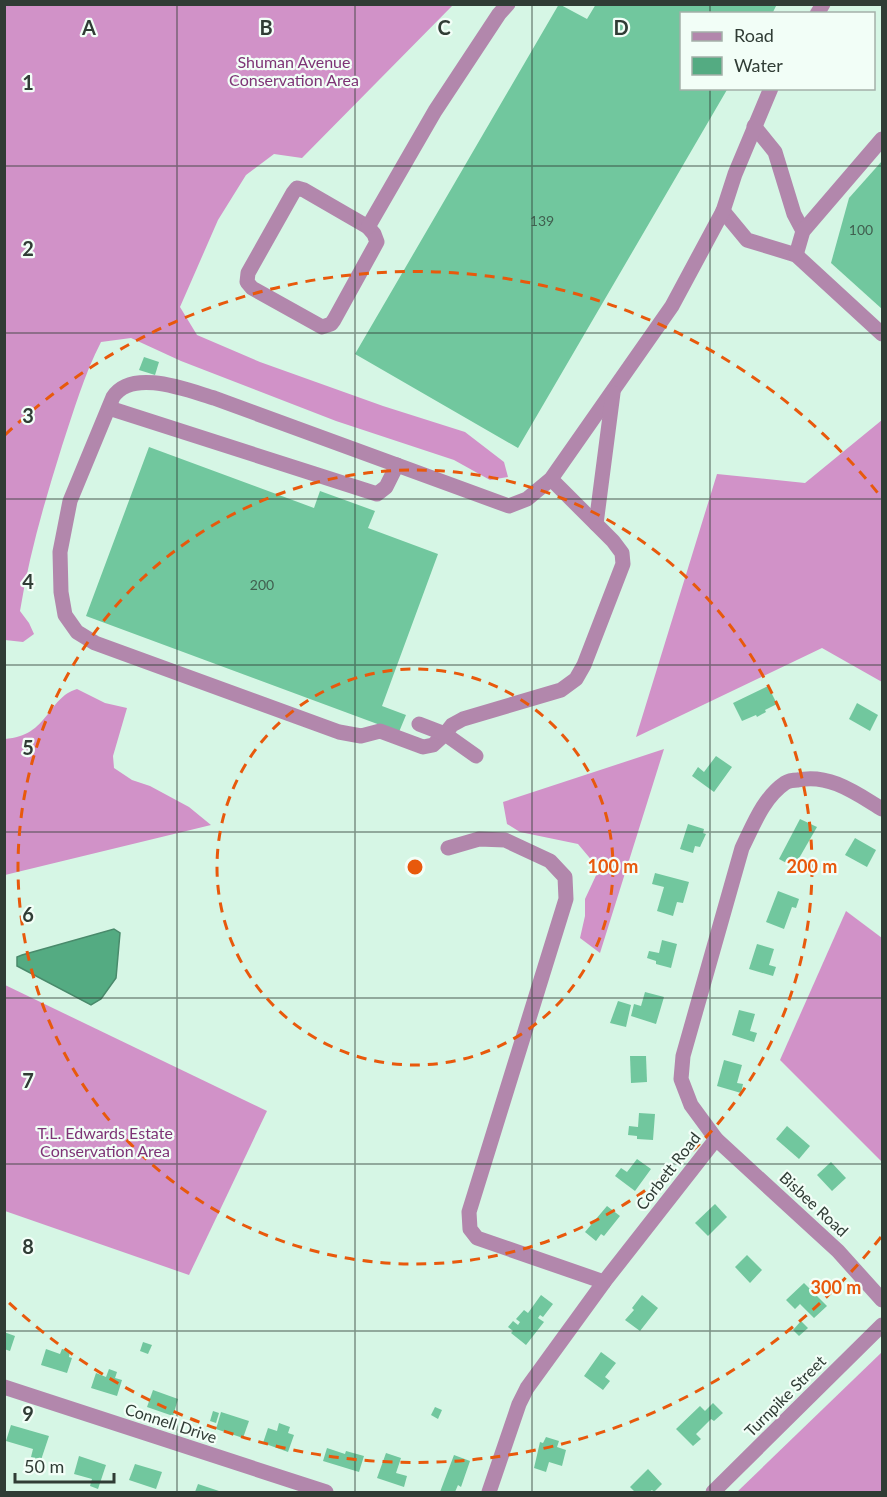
<svg xmlns="http://www.w3.org/2000/svg" width="887" height="1497" font-family="Lato,sans-serif">
  <style>
    .forest { fill: #d192c8 }
    .water { fill: #54ab82; stroke: #498a6b; stroke-width: 1.5 }
    .building { fill: #71c79e }
    .lines { fill: none; stroke-linecap: round; stroke-linejoin: round }
    .minor { stroke: #b287ac; stroke-width: 15 }
    .grid { fill: none; stroke: #303c35; stroke-width: 1.5; stroke-opacity: 0.55 }
    .ring { fill: none; stroke: #e8590c; stroke-width: 3; stroke-dasharray: 10 8 }
    .labels { text-anchor: middle; stroke-width: 4.5; stroke-linejoin: round; paint-order: stroke }
    .number-label { font-size: 14px; fill: #405f4f }
    .park-label { font-size: 16px; fill: #7d3375; stroke: #f2fef7 }
    .street-label { font-size: 16px; fill: #303c35; stroke: #f2fef7 }
    .grid-label { font-size: 20px; text-anchor: middle; font-weight: bold; fill: #303c35; stroke: #f2fef7; stroke-width: 4.5; stroke-linejoin: round; paint-order: stroke }
    .centre { fill: #e8590c; stroke: #f2fef7; stroke-width: 3 }
    .ring-label { font-size: 18px; text-anchor: middle; font-weight: bold; fill: #e8590c; stroke: #f2fef7; stroke-width: 4.5; stroke-linejoin: round; paint-order: stroke }
  </style>
  <rect width="100%" height="100%" fill="#d6f6e5"/>
  <g class="forest">
    <path d="M4,5h449l-151,153 -28,-4 -28,21 -28,45 -38,87 17,28 63,27 123,44 82,26 39,30 4,15 -18,3 -36,-20 -118,-39 -155,-60 -50,-23 -30,4c-17,33 -27,68 -39,104 -17,54 -33,109 -42,165l9,12 5,11 -11,8 -18,-2z"/>
    <polygon points="882,420 882,682 822,648 636,737 717,474 805,483"/>
    <path d="M77,689l28,14 22,5 -14,48 1,12 18,12 18,6 39,21 22,18 -206,50v-136c44,-3 42,-41 72,-50z"/>
    <polygon points="664,749 600,953 580,938 585,916 585,899 599,869 578,844 520,832 507,824 503,802"/>
    <polygon points="846,911 882,938 882,1162 780,1060"/>
    <polygon points="5,985 267,1111 189,1275 5,1211"/>
    <polygon points="882,1352 882,1492 737,1492"/>
  </g>
  <polygon class="water" points="114,929 120,933 116,978 101,999 91,1005 17,966 17,957 22,955"/>
  <g class="building">
    <polygon points="559,4 587,19 596,4 777,4 772,14 682,14 682,88 728,88 518,448 355,354"/>
    <polygon points="882,161 882,309 831,263 849,198"/>
    <polygon points="144,357 159,362 155,375 139,370"/>
    <polygon points="149,447 314,508 320,491 375,511 368,528 438,554 382,706 406,715 399,732 86,616"/>
    <polygon points="768,686 777,704 765,710 766,712 757,717 756,715 742,721 733,703"/>
    <polygon points="857,703 878,715 870,731 849,719"/>
    <polygon points="716,756 732,767 714,792 692,776 698,767 704,772"/>
    <polygon points="800,819 817,827 794,867 779,859"/>
    <polygon points="688,824 704,829 703,833 706,834 700,847 695,846 693,853 680,849"/>
    <polygon points="855,838 876,850 867,867 845,855"/>
    <polygon points="655,873 689,882 683,903 677,902 673,916 657,911 664,887 652,884"/>
    <polygon points="778,891 799,899 796,908 792,907 784,929 766,922"/>
    <polygon points="662,940 677,944 671,968 656,964 656,961 647,958 649,951 659,953"/>
    <polygon points="757,944 774,949 769,965 776,967 773,976 749,969"/>
    <polygon points="645,992 664,997 656,1024 631,1016 634,1004 641,1006"/>
    <polygon points="618,1001 631,1005 626,1027 610,1023"/>
    <polygon points="739,1010 755,1014 750,1031 757,1033 754,1042 732,1035"/>
    <polygon points="630,1056 646,1056 647,1082 631,1083"/>
    <polygon points="724,1060 742,1065 737,1083 743,1084 741,1093 717,1086"/>
    <polygon points="639,1113 655,1114 653,1140 637,1139 637,1136 628,1135 629,1126 638,1127"/>
    <polygon points="787,1126 810,1146 799,1159 776,1139"/>
    <polygon points="637,1159 651,1169 635,1191 615,1176 621,1168 627,1172"/>
    <polygon points="831,1162 846,1178 832,1191 817,1175"/>
    <polygon points="715,1204 727,1217 708,1236 695,1223"/>
    <polygon points="607,1206 620,1216 604,1236 601,1234 596,1241 585,1232"/>
    <polygon points="747,1255 762,1270 750,1283 735,1267"/>
    <polygon points="804,1283 827,1306 814,1318 800,1304 795,1309 786,1300"/>
    <polygon points="541,1295 553,1304 543,1317 540,1315 538,1318 544,1322 526,1345 511,1333 513,1331 508,1327 513,1321 518,1325 520,1322 516,1319 524,1310 528,1313"/>
    <polygon points="642,1295 658,1308 640,1331 625,1320 634,1310 632,1308"/>
    <polygon points="801,1321 808,1328 799,1336 793,1330"/>
    <polygon points="4,1332 15,1336 10,1351 4,1349"/>
    <polygon points="143,1342 152,1345 148,1354 140,1351"/>
    <polygon points="46,1349 60,1354 62,1349 70,1351 69,1357 72,1358 67,1373 41,1365"/>
    <polygon points="601,1352 616,1363 605,1377 610,1381 603,1390 584,1376"/>
    <polygon points="109,1369 117,1372 115,1378 122,1380 117,1396 91,1388 96,1373 106,1377"/>
    <polygon points="153,1390 178,1399 173,1416 147,1407"/>
    <polygon points="713,1403 723,1413 714,1421 711,1419 696,1434 701,1439 693,1446 676,1429 700,1406 705,1411"/>
    <polygon points="435,1407 442,1410 438,1419 431,1415"/>
    <polygon points="213,1411 219,1413 216,1423 210,1421"/>
    <polygon points="221,1412 249,1421 243,1438 216,1429"/>
    <polygon points="279,1423 290,1427 288,1433 294,1435 288,1452 263,1443 268,1428 277,1431"/>
    <polygon points="11,1425 49,1436 41,1460 31,1457 33,1449 6,1441"/>
    <polygon points="546,1437 559,1441 557,1447 566,1450 562,1466 549,1462 546,1472 534,1468 540,1442 543,1443"/>
    <polygon points="327,1448 345,1454 346,1451 364,1456 359,1472 323,1461"/>
    <polygon points="386,1453 401,1458 396,1473 407,1476 404,1487 377,1478"/>
    <polygon points="454,1455 470,1461 461,1487 458,1485 455,1492 440,1492"/>
    <polygon points="79,1456 106,1465 98,1489 90,1486 92,1479 74,1474"/>
    <polygon points="135,1464 162,1472 156,1489 129,1480"/>
    <polygon points="648,1469 662,1484 654,1492 652,1490 649,1492 635,1492 630,1487"/>
    <polygon points="198,1484 222,1492 195,1492"/>
  </g>
  <g class="lines">
    <g class="minor">
      <polyline points="817,14 823,4"/>
      <polyline points="754,126 775,152 794,214 803,231"/>
      <polygon points="297,188 304,190 368,227 374,234 377,242 334,320 331,324 322,327 252,288 247,282 248,273 293,193"/>
      <polyline points="723,211 747,240 796,255 882,334"/>
      <polyline points="368,227 435,111 499,14 508,4"/>
      <polyline points="796,255 803,231 882,139"/>
      <polyline points="109,408 377,494 386,487 397,465"/>
      <path d="M551,479l62,62 9,12 1,11 -39,101 -8,14 -15,11 -98,29 -11,6 -7,9 -12,11 -10,2 -43,-16 -19,5 -22,-4 -244,-89 -18,-11 -12,-17 -4,-23 -1,-40 10,-51 43,-104c19,-29 74,-7 101,1l295,108 18,-7 24,-20 121,-173 51,-95 12,-37 36,-86"/>
      <polyline points="596,524 613,393"/>
      <polyline points="419,724 445,734 476,756"/>
      <path d="M882,809c-25,-15 -53,-36 -84,-29 -5,0 -10,1 -13,3 -22,15 -32,43 -43,65l-59,208 -2,23 10,26 25,34 122,112 44,49"/>
      <polyline points="448,848 479,839 505,840 550,861 565,877 566,899 469,1212 470,1229 477,1238 604,1282"/>
      <polyline points="4,1387 326,1492"/>
      <polyline points="489,1492 519,1404 527,1388 604,1282 716,1139"/>
      <polyline points="713,1492 882,1325"/>
    </g>
  </g>
  <path class="grid" d="M177,4v1488M355,4v1488M532,4v1488M710,4v10M710,88v1404M4,166h878M4,333h878M4,499h878M4,665h878M4,832h878M4,998h878M4,1164h878M4,1331h878"/>
  <g class="ring">
    <circle cx="415" cy="867" r="198"/>
    <circle cx="415" cy="867" r="397"/>
    <path d="M881 1237A595 595 0 0 1 5 1299M5 435A595 595 0 0 1 881 497"/>
  </g>
  <g class="labels">
    <g class="number-label">
      <text x="542" y="226">139</text>
      <text x="861" y="235">100</text>
      <text x="262" y="590">200</text>
    </g>
    <g class="park-label">
      <text x="294" y="68">Shuman Avenue<tspan x="294" dy="18">Conservation Area</tspan></text>
      <text x="105" y="1139">T.L. Edwards Estate<tspan x="105" dy="18">Conservation Area</tspan></text>
    </g>
    <g class="street-label">
      <text transform="translate(668 1171) rotate(-52)" y="6">Corbett Road</text>
      <text transform="translate(814 1204) rotate(43)" y="6">Bisbee Road</text>
      <text transform="translate(785 1396) rotate(-45)" y="6">Turnpike Street</text>
      <text transform="translate(171 1423) rotate(18)" y="6">Connell Drive</text>
    </g>
  </g>
  <g class="grid-label">
    <text x="89" y="35">A</text>
    <text x="266" y="35">B</text>
    <text x="444" y="35">C</text>
    <text x="621" y="35">D</text>
    <text x="28" y="90">1</text>
    <text x="28" y="256">2</text>
    <text x="28" y="423">3</text>
    <text x="28" y="589">4</text>
    <text x="28" y="755">5</text>
    <text x="28" y="922">6</text>
    <text x="28" y="1088">7</text>
    <text x="28" y="1254">8</text>
    <text x="28" y="1421">9</text>
  </g>
  <circle cx="415" cy="867" r="9" class="centre"/>
  <g class="ring-label">
    <text x="613" y="873">100 m</text>
    <text x="812" y="873">200 m</text>
    <text x="836" y="1294">300 m</text>
  </g>
  <rect width="887" height="1497" fill="none" stroke="#303c35" stroke-width="12"/>
  <rect x="680" y="12" width="195" height="78" fill="#f2fef7" stroke="#a4b0a9" stroke-width="1.5"/>
  <rect x="692" y="32" width="30" height="9" fill="#b287ac" stroke="#a4b0a9" stroke-width="1.5"/>
  <text x="734" y="42" font-size="18" fill="#303c35">Road</text>
  <rect x="692" y="57" width="30" height="18" fill="#54ab82" stroke="#a4b0a9" stroke-width="1.5"/>
  <text x="734" y="72" font-size="18" fill="#303c35">Water</text>
  <path d="M15 1473v9h99v-9" fill="none" stroke="#303c35" stroke-width="3"/>
  <text x="24" y="1473" font-size="18" fill="#303c35" stroke="#f2fef7" stroke-width="4.5" paint-order="stroke">50 m</text>
</svg>
